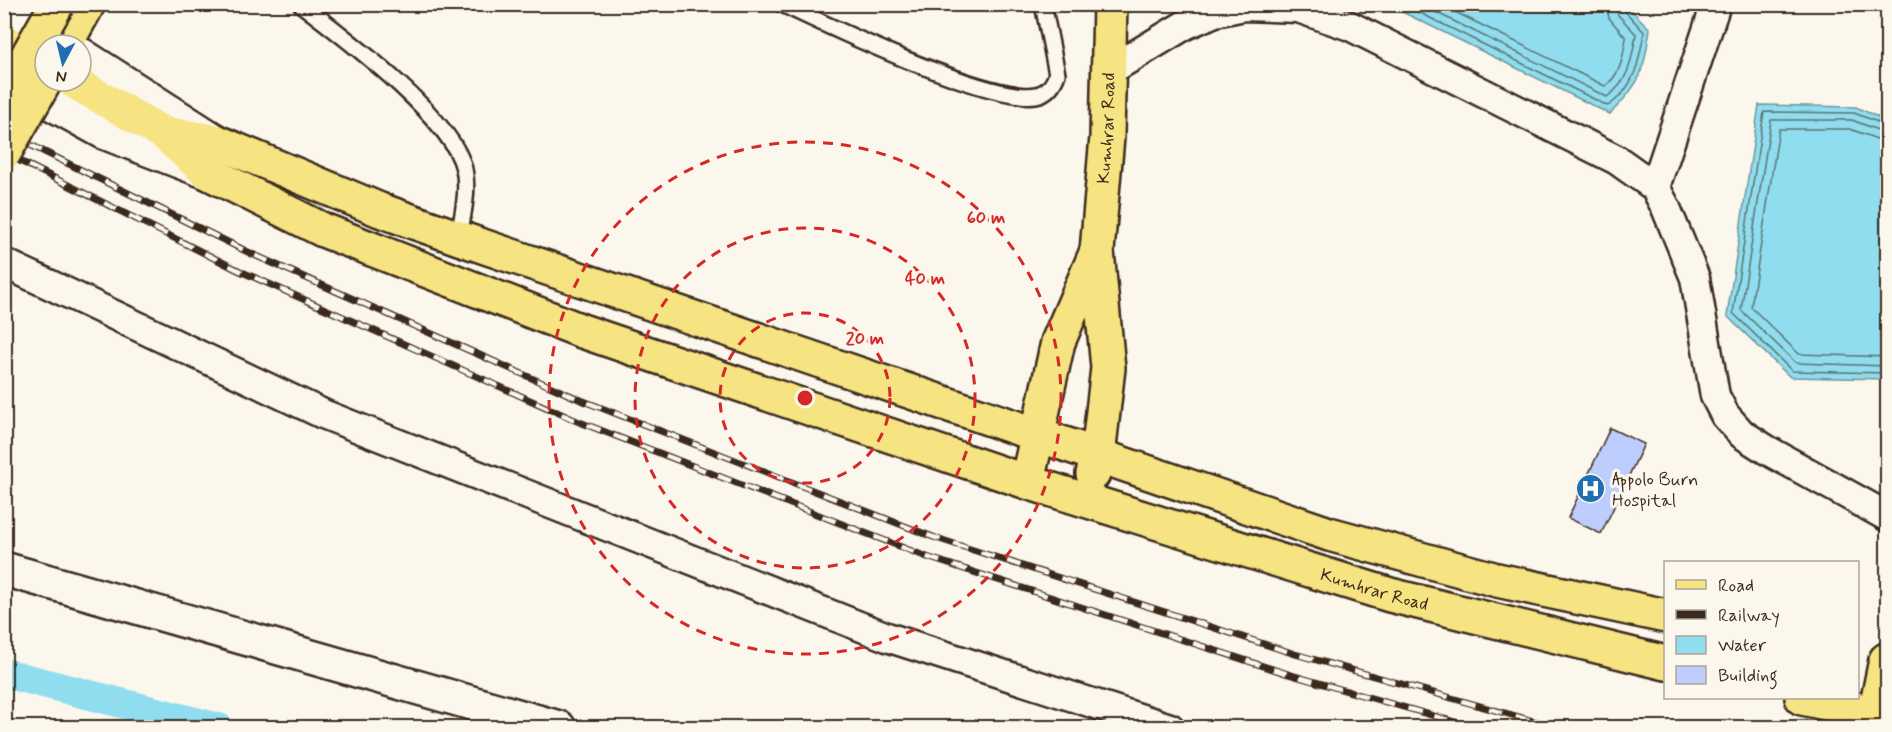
<svg xmlns="http://www.w3.org/2000/svg" width="1892" height="732" font-family="Mynerve,sans-serif">
  <style>
    .water { fill: #8fddee; stroke: #6d959b; stroke-width: 1.5 }
    .lines { fill: none; stroke-linecap: round; stroke-linejoin: round }
    .shore { stroke: #5d7271; stroke-width: 1.5 }
    .canal { stroke: #8fddee; stroke-width: 30 }
    .building { fill: #bdcefe; stroke: #3b2a1e; stroke-width: 1.5 }
    .lane-casing { stroke: #3b2a1e; stroke-width: 20 }
    .street-casing { stroke: #3b2a1e; stroke-width: 33 }
    .secondary-casing { stroke: #3b2a1e; stroke-width: 38 }
    .primary-casing { stroke: #3b2a1e; stroke-width: 38 }
    .highway-casing { stroke: #3b2a1e; stroke-width: 38 }
    .lane { stroke: #fbf7ec; stroke-width: 15 }
    .street { stroke: #fbf7ec; stroke-width: 28 }
    .secondary { stroke: #fbf7ec; stroke-width: 33 }
    .primary { stroke: #f6e381; stroke-width: 33 }
    .highway { stroke: #f6e381; stroke-width: 33 }
    .rail-casing { stroke: #3b2a1e; stroke-width: 7 }
    .rail { stroke: #fbf7ec; stroke-width: 4.5; stroke-dasharray: 14; stroke-linecap: butt }
    .highway-bridge-casing { stroke: #3b2a1e; stroke-width: 38; stroke-linecap: butt }
    .highway-bridge { stroke: #f6e381; stroke-width: 33 }
    .ring { fill: none; stroke: #d62828; stroke-width: 3; stroke-dasharray: 10 8 }
    .labels { text-anchor: middle; stroke-width: 6; stroke-linejoin: round; paint-order: stroke }
    .street-label { font-size: 18px; fill: #3b2a1e; stroke: #fbf7ec }
    .poi-label { font-size: 18px; fill: #3b2a1e; stroke: #fbf7ec; text-anchor: start }
    .centre { fill: #d62828; stroke: #fbf7ec; stroke-width: 3 }
    .ring-label { font-size: 18px; text-anchor: middle; font-weight: bold; fill: #d62828; stroke: #fbf7ec; stroke-width: 6; stroke-linejoin: round; paint-order: stroke }
  </style>
  <rect width="100%" height="100%" fill="#fbf7ec"/>
  <filter id="ink" filterUnits="userSpaceOnUse"><feTurbulence type="fractalNoise" baseFrequency=".0167" numOctaves="2"/><feDisplacementMap in="SourceGraphic" scale="12" xChannelSelector="R" yChannelSelector="G"/><feConvolveMatrix kernelMatrix="1 2 1 2 8 2 1 2 1" color-interpolation-filters="sRGB"/></filter>
  <g filter="url(#ink)">
    <g class="water">
      <path d="M1388,5h238l24,24c-7,44 -8,53 -40,85z"/>
      <polygon points="1759,105 1856,107 1887,121 1887,379 1790,377 1727,316"/>
    </g>
    <g class="lines">
      <g class="shore">
        <path d="M1402,4l206,102c27,-18 31,-44 36,-74l-20,-22 -1,-6"/>
        <path d="M1419,4l188,93c22,-15 25,-38 29,-63l-18,-19 -3,-11"/>
        <path d="M1439,4l166,82c16,-11 18,-30 21,-48l-17,-20 -3,-14"/>
        <polyline points="1888,126 1854,113 1764,112 1733,313 1792,371 1888,373"/>
        <polyline points="1888,134 1852,120 1771,120 1741,310 1796,363 1888,366"/>
        <polyline points="1888,143 1850,129 1779,129 1751,307 1799,354 1888,357"/>
      </g>
      <polyline class="canal" points="4,673 219,728"/>
    </g>
    <polygon class="building" points="1610,428 1644,444 1601,534 1568,518"/>
    <g class="lines">
      <defs>
        <g id="lane">
          <path d="M301,4c43,33 152,114 163,165 5,23 -2,47 -5,69"/>
          <path d="M782,4c44,21 217,104 258,90 10,-4 14,-11 17,-20l-14,-70"/>
        </g>
        <g id="street">
          <polyline points="1107,72 1185,25 1215,12 1244,6 1298,8 1350,26 1617,160 1655,187 1666,208 1695,278 1715,396 1725,415 1742,434 1767,450 1888,517"/>
          <polyline points="1655,187 1716,4"/>
          <polyline points="4,263 323,414 887,637 1170,728"/>
        </g>
        <g id="secondary">
          <polyline points="4,11 63,45"/>
          <polyline points="81,55 215,141"/>
          <polyline points="13,82 104,132 205,171"/>
          <polyline points="4,569 559,728"/>
        </g>
        <g id="primary">
          <polyline points="4,41 45,65"/>
          <polyline points="72,81 163,133 207,172 323,230 582,331 1027,482"/>
          <polyline points="163,133 215,141 380,210 459,238 1038,435"/>
        </g>
        <g id="highway">
          <polyline points="65,45 88,4"/>
          <path id="s1" d="M1097,251l-39,91 -31,140 363,113 276,68"/>
          <polyline points="1038,435 1329,534 1497,580 1666,616"/>
          <path id="s2" d="M1093,474l5,-19 10,-87 -11,-117 10,-114 3,-133"/>
          <polyline points="1802,698 1888,716"/>
          <polyline points="1875,714 1886,660"/>
        </g>
      </defs>
      <use href="#lane" class="lane-casing"/>
      <use href="#street" class="street-casing"/>
      <use href="#secondary" class="secondary-casing"/>
      <use href="#primary" class="primary-casing"/>
      <use href="#highway" class="highway-casing"/>
      <use href="#lane" class="lane"/>
      <use href="#street" class="street"/>
      <use href="#secondary" class="secondary"/>
      <use href="#primary" class="primary"/>
      <use href="#highway" class="highway"/>
      <defs>
        <g id="rail">
          <polyline points="4,132 252,254 581,400 933,537 1295,654 1558,728"/>
          <polyline points="4,153 240,271 577,421 927,557 1288,674 1476,728"/>
        </g>
      </defs>
      <use href="#rail" class="rail-casing"/>
      <use href="#rail" class="rail"/>
      <defs>
        <g id="highway-bridge">
          <polyline points="4,97 57,4"/>
          <polyline points="4,153 45,81"/>
        </g>
      </defs>
      <use href="#highway-bridge" class="highway-bridge-casing"/>
      <use href="#highway-bridge" class="highway-bridge"/>
    </g>
  </g>
  <g class="ring">
    <circle cx="805" cy="398" r="85"/>
    <circle cx="805" cy="398" r="170"/>
    <circle cx="805" cy="398" r="256"/>
  </g>
  <defs>
    <symbol id="hospital-disc" viewBox="-11 -11 22 22"><circle r="9.5" fill="#1f6fb2" stroke="#fbf7ec"/><path d="M-5-5h3v3.5h4V-5h3V5h-3V1.5h-4V5h-3Z" fill="#fff"/></symbol>
  </defs>
  <g fill-rule="evenodd">
    <use href="#hospital-disc" x="1574" y="472" width="33" height="33"/>
  </g>
  <g class="labels">
    <g class="street-label">
      <text dy="6" stroke="none"><textPath href="#s2" startOffset="348">Kumhrar Road</textPath></text>
      <text dy="6" stroke="none"><textPath href="#s1" startOffset="606">Kumhrar Road</textPath></text>
    </g>
    <g class="poi-label">
      <text x="1612" y="485">Appolo Burn<tspan x="1612" dy="21">Hospital</tspan></text>
    </g>
  </g>
  <circle cx="805" cy="398" r="9" class="centre"/>
  <g class="ring-label">
    <text x="986" y="223">60 m</text>
    <text x="925" y="284">40 m</text>
    <text x="865" y="344">20 m</text>
  </g>
  <rect width="1892" height="732" fill="none" stroke="#fbf7ec" stroke-width="24"/>
  <rect x="12" y="12" width="1868" height="708" fill="none" stroke="#3b2a1e" stroke-width="2" filter="url(#ink)"/>
  <rect x="1664" y="561" width="195" height="138" fill="#fbf7ec" stroke="#aea59a" stroke-width="1.5"/>
  <rect x="1676" y="580" width="30" height="9" fill="#f6e381" stroke="#aea59a" stroke-width="1.5"/>
  <text x="1718" y="591" font-size="18" fill="#3b2a1e">Road</text>
  <rect x="1676" y="610" width="30" height="9" fill="#3b2a1e" stroke="#aea59a" stroke-width="1.5"/>
  <text x="1718" y="621" font-size="18" fill="#3b2a1e">Railway</text>
  <rect x="1676" y="636" width="30" height="18" fill="#8fddee" stroke="#aea59a" stroke-width="1.5"/>
  <text x="1718" y="651" font-size="18" fill="#3b2a1e">Water</text>
  <rect x="1676" y="666" width="30" height="18" fill="#bdcefe" stroke="#aea59a" stroke-width="1.5"/>
  <text x="1718" y="681" font-size="18" fill="#3b2a1e">Building</text>
  <g transform="translate(63 63) rotate(187)"><circle r="28" fill="#fbf7ec" stroke="#aea59a" stroke-width="1.5"/>
  <path d="M0-4.5L10 22L0 15L-10 22Z" fill="#1f6fb2"/>
  <text y="-9" font-size="16" font-weight="bold" text-anchor="middle" fill="#3b2a1e">N</text>
  </g>
</svg>
